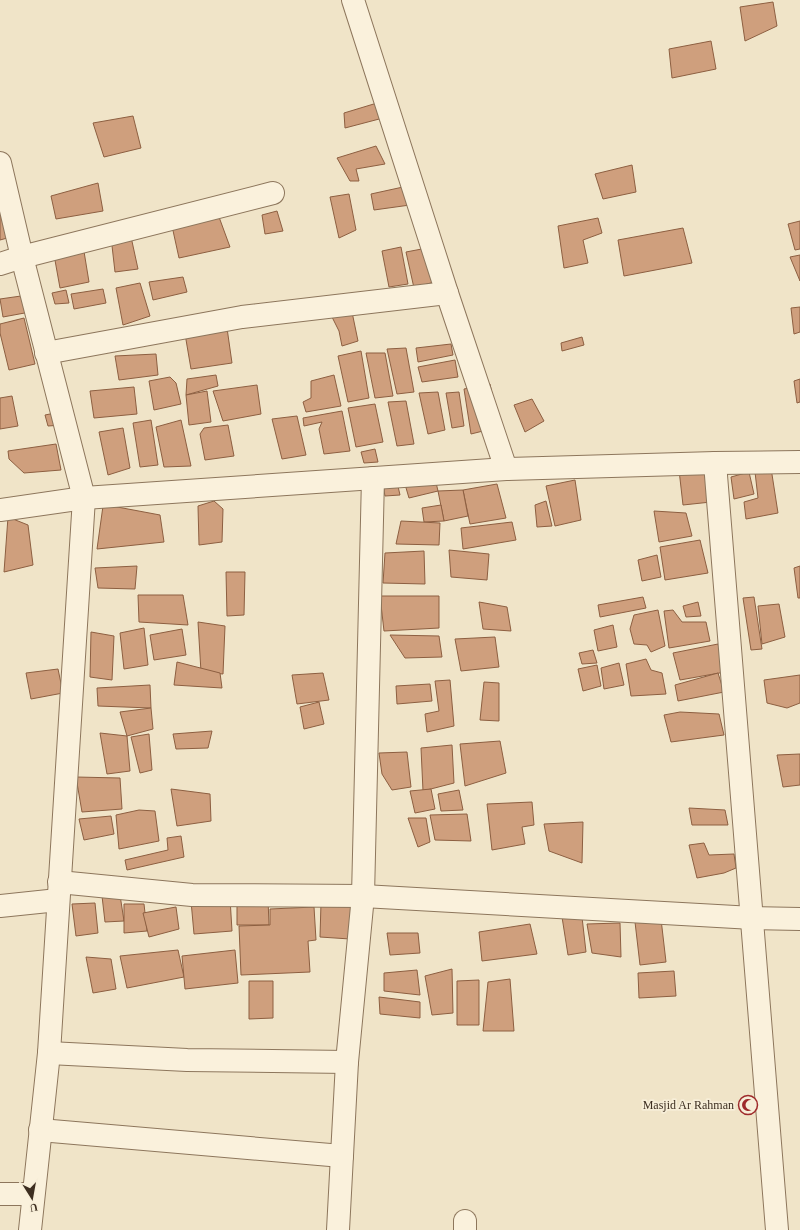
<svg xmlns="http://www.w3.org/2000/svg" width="800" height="1230" font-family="'Times New Roman',serif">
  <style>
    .building { fill: #cf9f7d; stroke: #8d5f41 }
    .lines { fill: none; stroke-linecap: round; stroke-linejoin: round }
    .minor-casing { stroke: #8d765c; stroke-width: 24 }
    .minor { stroke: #faf1dc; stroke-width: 22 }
    .labels { text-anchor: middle; stroke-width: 3.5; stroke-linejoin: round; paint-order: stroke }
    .poi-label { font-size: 12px; fill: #3d2e20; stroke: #f7eed8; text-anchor: end }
  </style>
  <rect width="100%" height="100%" fill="#f0e4c8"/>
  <g class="building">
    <polygon points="773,2 777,26 745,41 740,7"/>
    <polygon points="711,41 716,69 672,78 669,49"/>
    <polygon points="377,103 383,118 345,128 344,113"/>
    <polygon points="133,116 141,148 104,157 93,123"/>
    <polygon points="376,146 385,164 356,169 359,181 350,181 337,158"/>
    <polygon points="632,165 636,192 603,199 595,174"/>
    <polygon points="98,183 103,211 56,219 51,196"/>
    <polygon points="403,187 410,205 374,210 371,194"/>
    <polygon points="349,194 356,230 339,238 330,197"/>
    <polygon points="16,210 22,234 0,240 0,214"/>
    <polygon points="277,211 283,231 265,234 262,215"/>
    <polygon points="219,217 230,247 179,258 172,226"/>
    <polygon points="598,218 602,233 583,240 588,263 564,268 558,226"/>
    <polygon points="800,221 800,249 795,250 788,224"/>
    <polygon points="128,223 138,269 115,272 110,228"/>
    <polygon points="683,228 692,263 624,276 618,240"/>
    <polygon points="81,233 89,282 60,288 51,238"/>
    <polygon points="401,247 408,284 389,287 382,251"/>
    <polygon points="427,248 434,282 414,288 406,252"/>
    <polygon points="800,255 800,281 790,257"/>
    <polygon points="183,277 187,292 153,300 149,282"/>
    <polygon points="140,283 150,316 123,325 116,288"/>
    <polygon points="103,289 106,303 74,309 71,294"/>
    <polygon points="66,290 69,303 55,304 52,293"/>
    <polygon points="28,295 30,312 3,317 0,299"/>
    <polygon points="800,307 800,332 794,334 791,308"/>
    <polygon points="352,312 358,341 342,346 339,331 331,315"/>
    <polygon points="24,318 35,364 9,370 0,333 0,324"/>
    <polygon points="226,321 232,363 191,369 184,328"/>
    <polygon points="582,337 584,345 562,351 561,343"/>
    <polygon points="451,344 453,355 418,362 416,348"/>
    <polygon points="406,348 414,392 397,394 387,349"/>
    <polygon points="361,351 369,398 348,402 338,356"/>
    <polygon points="366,353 385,353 393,396 375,398"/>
    <polygon points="156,354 158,375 119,380 115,356"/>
    <polygon points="455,360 458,377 422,382 418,367"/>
    <polygon points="216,375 218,386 186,395 187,379"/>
    <polygon points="334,375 341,406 306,412 303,402 311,398 311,381"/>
    <polygon points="170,377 176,383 181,404 154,410 149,381"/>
    <polygon points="800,379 800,402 797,403 794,381"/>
    <polygon points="490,384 499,427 471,434 464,389"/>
    <polygon points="257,385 261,414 223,421 213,391"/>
    <polygon points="134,387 137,414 94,418 90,391"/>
    <polygon points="207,391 211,422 189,425 186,395"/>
    <polygon points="438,392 445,430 428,434 419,393"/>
    <polygon points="459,392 464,426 452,428 446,393"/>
    <polygon points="12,396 18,426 0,429 0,398"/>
    <polygon points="532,399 544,421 525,432 514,405"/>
    <polygon points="406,401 414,444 397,446 388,402"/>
    <polygon points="375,404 383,442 356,447 348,408"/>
    <polygon points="342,411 350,451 324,454 319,429 322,422 304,426 303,418"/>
    <polygon points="60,412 62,425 48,426 45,415"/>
    <polygon points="297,416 306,455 282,459 272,419"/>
    <polygon points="151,420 158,465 140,467 133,423"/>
    <polygon points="181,420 191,466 164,467 156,427"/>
    <polygon points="228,425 234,456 205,460 200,434 204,428"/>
    <polygon points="123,428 130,468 108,475 99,432"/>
    <polygon points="56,444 61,470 24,473 9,459 8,451"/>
    <polygon points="375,449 378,462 364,463 361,452"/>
    <polygon points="771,468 778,513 746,519 744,502 758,498 755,472"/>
    <polygon points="679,470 704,472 711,502 683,505"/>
    <polygon points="749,472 754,494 734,499 731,477"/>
    <polygon points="434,474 438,491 409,498 404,481"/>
    <polygon points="575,480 581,520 555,526 546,486"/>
    <polygon points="397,482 400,495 385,496 383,485"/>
    <polygon points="497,484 506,518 470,524 463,490"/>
    <polygon points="463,490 468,516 444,521 438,491"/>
    <polygon points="214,501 223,509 222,542 199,545 198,506"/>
    <polygon points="546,501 552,526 537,527 535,505"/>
    <polygon points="441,505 444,521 424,522 422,508"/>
    <polygon points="103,506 112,506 160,515 164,542 97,549"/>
    <polygon points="654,511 686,513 692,536 659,542"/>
    <polygon points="8,517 28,525 33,565 4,572"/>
    <polygon points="401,521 440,523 439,545 396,544"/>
    <polygon points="512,522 516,540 463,549 461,528"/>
    <polygon points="700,540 708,573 665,580 660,547"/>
    <polygon points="449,550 489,554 487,580 451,577"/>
    <polygon points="424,551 425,584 383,583 385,553"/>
    <polygon points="657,555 661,577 642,581 638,560"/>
    <polygon points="137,566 135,589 98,588 95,568"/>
    <polygon points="800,566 800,598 798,598 794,568"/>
    <polygon points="226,572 245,572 244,615 227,616"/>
    <polygon points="138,595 183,595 188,625 139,622"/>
    <polygon points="380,596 439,596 439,628 384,631"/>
    <polygon points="643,597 646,608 600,617 598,605"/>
    <polygon points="754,597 762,649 751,650 743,598"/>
    <polygon points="479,602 507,607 511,631 483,629"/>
    <polygon points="698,602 701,616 686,617 683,606"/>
    <polygon points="779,604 785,637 762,644 758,606"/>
    <polygon points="658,610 665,646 651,652 647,645 634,644 630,629 634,615"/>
    <polygon points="673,610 682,622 706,622 710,641 669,648 664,611"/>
    <polygon points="198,622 225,626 223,674 201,672"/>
    <polygon points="613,625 617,647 598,651 594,630"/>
    <polygon points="144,628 148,665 124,669 120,633"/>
    <polygon points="182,629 186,655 154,660 150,635"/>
    <polygon points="91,632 114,636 112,680 90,677"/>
    <polygon points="390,635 439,636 442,657 405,658"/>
    <polygon points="495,637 499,667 461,671 455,639"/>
    <polygon points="718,644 725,672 680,680 673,653"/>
    <polygon points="593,650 597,663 582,664 579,653"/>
    <polygon points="646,659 651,670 662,673 666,694 631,696 626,664"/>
    <polygon points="177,662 220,673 222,688 174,685"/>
    <polygon points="619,663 624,685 604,689 601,668"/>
    <polygon points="597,665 601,686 583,691 578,669"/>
    <polygon points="58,669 63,693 31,699 26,673"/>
    <polygon points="323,673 329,700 297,704 292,675"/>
    <polygon points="718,673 724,692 678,701 675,685"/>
    <polygon points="800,675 800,703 787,708 767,703 764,680"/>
    <polygon points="450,680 454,726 427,732 425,714 439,711 435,681"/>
    <polygon points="484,682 499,683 499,721 480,720"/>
    <polygon points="430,684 432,701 397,704 396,686"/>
    <polygon points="150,685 151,708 98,706 97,688"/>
    <polygon points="319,702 324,724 304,729 300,707"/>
    <polygon points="151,708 153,729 127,736 120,712"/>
    <polygon points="680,712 719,714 724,735 671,742 664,715"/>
    <polygon points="212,731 208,748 176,749 173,734"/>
    <polygon points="100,733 127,736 130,771 107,774"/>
    <polygon points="149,734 152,770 140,773 131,737"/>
    <polygon points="500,741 506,773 465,786 460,744"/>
    <polygon points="452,745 454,783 423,791 421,748"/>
    <polygon points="407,752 411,787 392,790 382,774 379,753"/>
    <polygon points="800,754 800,785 783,787 777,755"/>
    <polygon points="76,777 120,778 122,809 82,812"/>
    <polygon points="171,789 210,794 211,821 177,826"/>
    <polygon points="431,789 435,809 415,813 410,791"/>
    <polygon points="459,790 463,810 441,811 438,794"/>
    <polygon points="532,802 534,825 522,827 525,844 492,850 487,804"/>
    <polygon points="689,808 725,810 728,825 692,825"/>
    <polygon points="139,810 155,811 159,841 119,849 116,815"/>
    <polygon points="467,814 471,841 435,840 430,815"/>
    <polygon points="111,816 114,834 84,840 79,819"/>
    <polygon points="408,818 426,818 430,842 418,847"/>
    <polygon points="583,822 582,863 549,851 544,824"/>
    <polygon points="181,836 184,857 127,870 125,860 168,850 167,838"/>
    <polygon points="704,843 709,855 734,854 736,868 724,873 697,878 689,845"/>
    <polygon points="120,895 124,921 105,922 102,896"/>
    <polygon points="230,898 232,931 194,934 191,901"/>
    <polygon points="268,899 269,925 237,925 237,900"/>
    <polygon points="95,903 98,933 76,936 72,904"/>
    <polygon points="321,903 352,904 350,939 320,937"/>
    <polygon points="124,904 144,904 147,931 124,933"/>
    <polygon points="176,907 179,929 149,937 143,913"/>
    <polygon points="314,907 316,940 308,941 310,972 241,975 239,926 270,925 270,909"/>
    <polygon points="562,917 582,917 586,952 568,955"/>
    <polygon points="661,919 666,962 640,965 635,922"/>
    <polygon points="620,923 621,957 592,953 587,924"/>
    <polygon points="530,924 537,954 482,961 479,932"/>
    <polygon points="387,933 418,933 420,953 390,955"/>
    <polygon points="178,950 184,977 127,988 120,956"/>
    <polygon points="235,950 238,983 185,989 182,956"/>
    <polygon points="86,957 111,959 116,989 93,993"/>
    <polygon points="452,969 453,1013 432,1015 425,976"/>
    <polygon points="417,970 420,995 384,991 384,973"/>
    <polygon points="674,971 676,996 639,998 638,973"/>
    <polygon points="510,979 514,1031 483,1031 488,982"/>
    <polygon points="479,980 479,1025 457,1025 457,981"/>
    <polygon points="249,981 273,981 273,1018 249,1019"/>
    <polygon points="379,997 420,1002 420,1018 380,1014"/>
  </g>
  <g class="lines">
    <defs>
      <g id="minor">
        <polyline points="353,0 447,293 506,469"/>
        <polyline points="0,163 22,257 84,498 49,1053 30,1230"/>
        <polyline points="0,264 22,257 273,193"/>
        <polyline points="46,353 242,317 447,293"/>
        <polyline points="715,463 777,1230"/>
        <polyline points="0,510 84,498 506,469 715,463 800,462"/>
        <polyline points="59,882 192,895 363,896 753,918 800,919"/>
        <polyline points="0,906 58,900"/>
        <polyline points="49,1053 187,1060 347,1062"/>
        <polyline points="40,1130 342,1156"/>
        <polyline points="0,1194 33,1194"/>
        <polyline points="465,1221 465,1230"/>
        <polyline points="338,1230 347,1062 363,896 373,478"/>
      </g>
    </defs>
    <use href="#minor" class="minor-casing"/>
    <use href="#minor" class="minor"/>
  </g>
  <defs>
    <symbol id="mosque-ring" viewBox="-11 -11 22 22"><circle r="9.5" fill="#f7eed8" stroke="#9e2a2b" stroke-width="1.5"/><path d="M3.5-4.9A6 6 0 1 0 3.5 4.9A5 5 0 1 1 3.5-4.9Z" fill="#9e2a2b"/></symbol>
  </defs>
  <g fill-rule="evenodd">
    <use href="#mosque-ring" x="737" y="1094" width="22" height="22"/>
  </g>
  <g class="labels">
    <g class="poi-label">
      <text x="734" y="1109">Masjid Ar Rahman</text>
    </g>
  </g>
  <g transform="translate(32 1198) rotate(169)" stroke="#f7eed8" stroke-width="3" paint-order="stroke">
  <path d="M0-3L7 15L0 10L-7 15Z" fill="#3d2e20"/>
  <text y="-6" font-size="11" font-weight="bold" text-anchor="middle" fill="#3d2e20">U</text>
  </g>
</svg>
